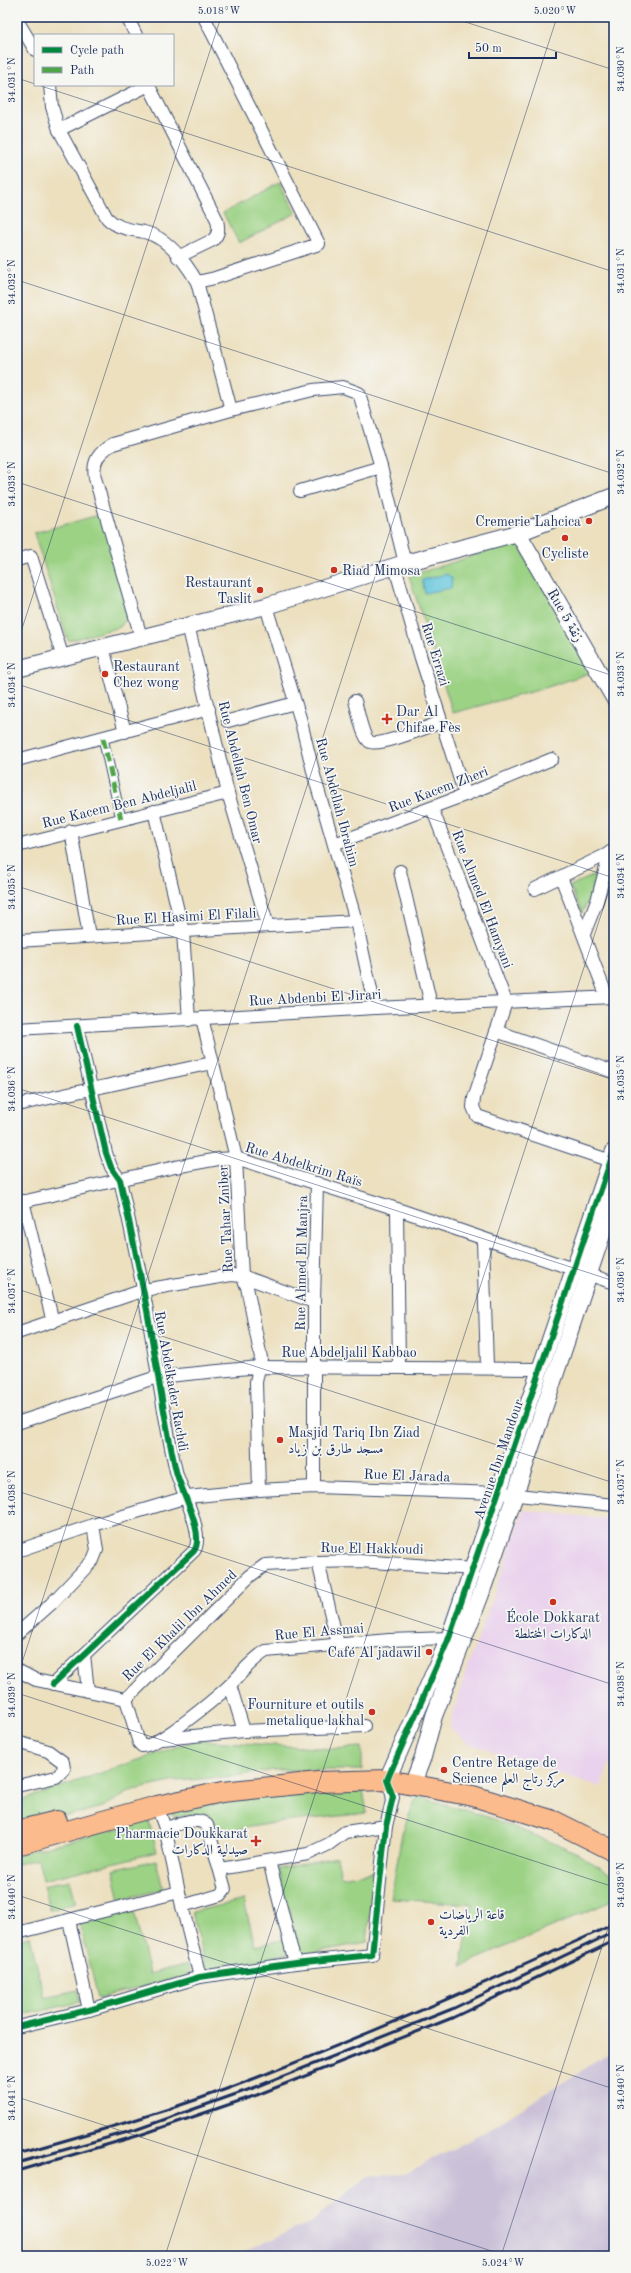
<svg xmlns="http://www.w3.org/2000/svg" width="631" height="2273" font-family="'Old Standard TT',Amiri,serif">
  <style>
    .built { fill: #e9d2ed }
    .industrial { fill: #c9bfd7 }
    .green { fill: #9bd284; stroke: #5b8071 }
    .water { fill: #5ec5db; stroke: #3c7a9c }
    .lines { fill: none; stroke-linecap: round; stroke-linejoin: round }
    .pedestrian-casing { stroke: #3a4a6d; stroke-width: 11 }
    .minor-casing { stroke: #3a4a6d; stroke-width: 14 }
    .tertiary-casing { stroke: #3a4a6d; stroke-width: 18 }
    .primary-casing { stroke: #3a4a6d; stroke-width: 22 }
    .pedestrian { stroke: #fff; stroke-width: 9 }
    .minor { stroke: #fff; stroke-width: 12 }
    .tertiary { stroke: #fff; stroke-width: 16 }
    .primary { stroke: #fbbb8c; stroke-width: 20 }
    .rail { stroke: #1b2f5e; stroke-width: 3 }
    .quiet { stroke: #4fa44a; stroke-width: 5; stroke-dasharray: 10 5; stroke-linecap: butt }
    .cycleway-casing { stroke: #f6f6f2; stroke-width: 8 }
    .cycleway { stroke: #00873e; stroke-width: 6 }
    .ticks { fill: none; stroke: #1b2f5e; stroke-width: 1; stroke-opacity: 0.45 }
    .poi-dot { fill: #c8321e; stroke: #f6f6f2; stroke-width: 1.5 }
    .labels { text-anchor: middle; stroke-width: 3.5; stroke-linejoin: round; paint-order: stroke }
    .poi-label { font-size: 14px; fill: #1b2f5e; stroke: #f6f6f2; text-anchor: start }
    .street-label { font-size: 14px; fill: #1b2f5e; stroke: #f6f6f2 }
    .neatline { fill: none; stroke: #1b2f5e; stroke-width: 1.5 }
    .ticks-label { font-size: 10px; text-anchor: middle; fill: #1b2f5e }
  </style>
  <rect width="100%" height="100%" fill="#f6f6f2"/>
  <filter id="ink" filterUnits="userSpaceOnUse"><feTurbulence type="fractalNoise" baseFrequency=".025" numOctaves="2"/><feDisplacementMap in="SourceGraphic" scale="8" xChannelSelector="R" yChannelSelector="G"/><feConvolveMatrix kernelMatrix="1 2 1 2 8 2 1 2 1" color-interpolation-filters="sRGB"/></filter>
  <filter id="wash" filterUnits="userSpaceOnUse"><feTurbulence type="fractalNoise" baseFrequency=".012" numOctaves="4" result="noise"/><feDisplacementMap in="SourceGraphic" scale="16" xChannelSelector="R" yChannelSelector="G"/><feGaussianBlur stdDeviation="0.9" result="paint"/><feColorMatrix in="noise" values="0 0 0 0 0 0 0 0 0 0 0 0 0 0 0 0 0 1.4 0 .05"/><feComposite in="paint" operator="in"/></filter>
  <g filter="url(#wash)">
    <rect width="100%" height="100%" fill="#ece0bf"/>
    <polygon class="built" points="524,1510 614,1520 614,1750 601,1787 468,1743 449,1728 462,1683"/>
    <polygon class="industrial" points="614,2050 614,2256 242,2256 244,2252 312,2221 368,2176 405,2174 487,2131"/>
    <g class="green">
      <polygon points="280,182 296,213 239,243 223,213"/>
      <polygon points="102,514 130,607 127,618 120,627 68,641 34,533"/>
      <polygon points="517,542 593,672 542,689 453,713 409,576"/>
      <polygon points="595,875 591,894 582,913 570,886"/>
      <polygon points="196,1740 331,1749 362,1747 362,1770 275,1770 227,1777 176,1781 133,1790 103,1807 17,1828 17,1802"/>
      <polygon points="363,1790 367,1813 274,1823 215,1833 209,1813 174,1817 172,1809 268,1796"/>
      <polygon points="417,1796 491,1818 571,1850 614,1876 614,1900 461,1966 473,1904 391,1899 402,1833"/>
      <polygon points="149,1821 157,1852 43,1880 38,1859 17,1864 17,1854"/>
      <polygon points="337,1857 341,1877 374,1871 367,1942 301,1955 278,1869"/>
      <polygon points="156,1860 163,1889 120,1900 113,1870"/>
      <polygon points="70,1880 76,1903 50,1910 43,1886"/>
      <polygon points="244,1900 255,1946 286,1939 289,1953 206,1972 192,1912"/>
      <polygon points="134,1911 149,1974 188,1964 191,1975 98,1998 80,1924"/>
      <polygon points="30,1936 44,1997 78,1990 81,2002 18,2016 17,1939"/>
    </g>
    <polygon class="water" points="447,574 452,578 451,588 425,593 422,580"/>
  </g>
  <g filter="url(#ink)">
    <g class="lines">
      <defs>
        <polyline id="pedestrian" points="103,738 121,819"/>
        <g id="minor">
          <polyline points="127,17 136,35"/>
          <polyline points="17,20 35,50"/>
          <path d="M50,85l2,22 7,23 48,88c11,11 22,11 37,14 23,5 42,31 53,50l34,128"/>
          <path d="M149,86l68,134c2,9 2,14 -4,20l-35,17"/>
          <polyline points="59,130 149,85"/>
          <polyline points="197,282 215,278 319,244 204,17"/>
          <polyline points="300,491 381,467"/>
          <polyline points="17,560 31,556 63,658"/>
          <polyline points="395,567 421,658 465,795"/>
          <polyline points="266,606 300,718 315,779 356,921 375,1008"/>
          <polyline points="188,625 228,793 268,926"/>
          <path d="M141,637l-46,-159c-3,-17 4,-26 18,-34l118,-34 82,-20 30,-3 16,6 22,74 24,96"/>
          <polyline points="103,647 125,732"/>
          <path d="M355,701c3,9 7,36 15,41 9,5 60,-16 71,-20"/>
          <polyline points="228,721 295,703"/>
          <polyline points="17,760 209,709"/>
          <polyline points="432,808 506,1002 474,1098 473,1107 477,1116 614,1162"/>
          <polyline points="154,811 183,932 189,1020"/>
          <polyline points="71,831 89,936"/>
          <polyline points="334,844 465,795 552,759"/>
          <polyline points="17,846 228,793"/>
          <polyline points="400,871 431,1005"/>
          <polyline points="561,877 607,997"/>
          <polyline points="535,889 614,851"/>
          <polyline points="584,934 597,901 610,852"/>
          <polyline points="17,941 356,921"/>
          <polyline points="202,1018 236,1158 242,1276 247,1287 261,1358 256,1382 259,1490"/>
          <polyline points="17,1029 375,1008 614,997"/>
          <polyline points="496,1031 614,1072"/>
          <polyline points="17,1105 212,1063"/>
          <polyline points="23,1201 53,1322"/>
          <polyline points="17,1203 175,1167 218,1159 236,1158 397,1209 614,1283"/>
          <polyline points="397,1209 399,1367"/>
          <polyline points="483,1240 487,1367"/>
          <polyline points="17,1333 144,1290 231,1275 242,1276 314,1302"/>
          <polyline points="17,1423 157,1377 259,1367 541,1369"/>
          <polyline points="314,1487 314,1302 317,1183"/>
          <polyline points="17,1551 93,1525 187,1497 259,1490 314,1487 499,1493 614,1505"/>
          <polyline points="318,1562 338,1644"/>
          <polyline points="17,1634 51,1604 93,1560 97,1550 93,1525"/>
          <polyline points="84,1655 88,1691"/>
          <polyline points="17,1670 36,1680 126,1699"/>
          <path d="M53,1684l141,-133c12,-17 -14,-62 -18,-80 -14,-60 -21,-121 -33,-182 -7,-36 -15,-73 -23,-109l-9,-13 -5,-14 -29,-127"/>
          <polyline points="230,1685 244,1731"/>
          <polyline points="126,1699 250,1576 265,1565 318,1562 359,1561 473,1569"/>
          <path d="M126,1699l13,44 3,3c15,2 75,-49 88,-61 12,-12 21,-25 36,-34l123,-11 60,-2"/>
          <polyline points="163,1739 244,1731 364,1726"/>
          <polyline points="17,1742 48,1751 63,1762 64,1769 56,1777 17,1786"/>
          <polyline points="157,1806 165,1828 182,1906 200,1977"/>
          <path d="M165,1828c13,-3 31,-13 42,-3l18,64 -5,6 -38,11"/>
          <polyline points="269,1861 295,1963"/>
          <polyline points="220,1869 308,1854 329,1844 345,1832 386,1826"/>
          <polyline points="69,1920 89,2010"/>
          <polyline points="17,1933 179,1892"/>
          <polyline points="17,2027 89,2010 200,1977 295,1963 372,1955 386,1826 393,1797 387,1780"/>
        </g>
        <g id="tertiary">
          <polyline points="518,533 614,698"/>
          <polyline points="17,669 266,606 405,563 518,533 614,496"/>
          <polyline points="387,1780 449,1638 614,1151"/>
          <polyline points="413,1783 423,1757 434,1716 481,1594 515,1495 614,1199"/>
        </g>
        <g id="primary">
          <polyline points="17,1831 57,1821"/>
          <polyline points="17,1845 157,1806 222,1792 318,1782 387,1780 473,1796 554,1821 614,1851"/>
        </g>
      </defs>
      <use href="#pedestrian" class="pedestrian-casing"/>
      <use href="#minor" class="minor-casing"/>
      <use href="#tertiary" class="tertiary-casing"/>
      <use href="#primary" class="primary-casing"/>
      <use href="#pedestrian" class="pedestrian"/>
      <use href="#minor" class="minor"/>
      <use href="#tertiary" class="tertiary"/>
      <use href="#primary" class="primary"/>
      <g class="rail">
        <path d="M17,2154c79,-22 159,-45 236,-75 123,-47 242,-100 361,-155"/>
        <polyline points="17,2163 135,2130 256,2087 452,2009 614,1932"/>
        <polyline points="17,2171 137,2136 257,2095 452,2018 614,1941"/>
      </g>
      <polyline class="quiet" points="103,738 121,819"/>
      <defs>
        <g id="cycleway">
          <path d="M53,1684l141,-133c12,-17 -14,-62 -18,-80 -14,-60 -21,-121 -33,-182 -7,-36 -15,-73 -23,-109l-9,-13 -5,-14 -29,-127"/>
          <polyline points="17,2027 89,2010 200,1977 295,1963 372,1955 386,1826 393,1797 387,1780 449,1638 614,1151"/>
        </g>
      </defs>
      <use href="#cycleway" class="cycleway-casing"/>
      <use href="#cycleway" class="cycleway"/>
    </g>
  </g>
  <path class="ticks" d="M450,17l164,53M17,78l18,6M38,85l576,187M17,280l597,194M17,482l597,194M17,644l204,-627M17,684l597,194M17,886l597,194M17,1088l597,193M17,1289l597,194M17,1491l597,194M17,1678l540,-1661M17,1693l597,194M17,1895l597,194M17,2097l490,159M165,2256l449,-1381M501,2256l113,-346"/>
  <g class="poi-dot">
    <circle cx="589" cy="521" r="4"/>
    <circle cx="565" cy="538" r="4"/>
    <circle cx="334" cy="570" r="4"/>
    <circle cx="260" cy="590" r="4"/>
    <circle cx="105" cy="674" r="4"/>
    <path d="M385 713h4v4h4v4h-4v4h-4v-4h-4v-4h4z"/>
    <circle cx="280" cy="1440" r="4"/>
    <circle cx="553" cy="1602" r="4"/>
    <circle cx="429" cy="1652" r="4"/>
    <circle cx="372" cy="1712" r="4"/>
    <circle cx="444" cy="1770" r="4"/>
    <path d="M254 1835h4v4h4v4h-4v4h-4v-4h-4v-4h4z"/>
    <circle cx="431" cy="1922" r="4"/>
  </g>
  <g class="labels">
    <g class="poi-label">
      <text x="581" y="526" text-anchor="end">Cremerie Lahcica</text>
      <text x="565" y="558" text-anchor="middle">Cycliste</text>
      <text x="342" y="575">Riad Mimosa</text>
      <text x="252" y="587" text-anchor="end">Restaurant<tspan x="252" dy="16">Taslit</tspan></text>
      <text x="113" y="671">Restaurant<tspan x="113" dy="16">Chez wong</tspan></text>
      <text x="396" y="716">Dar Al<tspan x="396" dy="16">Chifae Fès</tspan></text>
      <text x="288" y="1437">Masjid Tariq Ibn Ziad<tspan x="288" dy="16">مسجد طارق بن زياد</tspan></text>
      <text x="553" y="1622" text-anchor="middle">École Dokkarat<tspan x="553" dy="16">الدكارات المختلطة</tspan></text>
      <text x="421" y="1657" text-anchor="end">Café Al jadawil</text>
      <text x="364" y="1709" text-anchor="end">Fourniture et outils<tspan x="364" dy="16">metalique lakhal</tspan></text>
      <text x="452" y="1767">Centre Retage de<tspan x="452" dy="16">Science مركز رتاج العلم</tspan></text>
      <text x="248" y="1838" text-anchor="end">Pharmacie Doukkarat<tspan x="248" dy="16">صيدلية الدكارات</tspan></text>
      <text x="439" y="1919">قاعة الرياضات<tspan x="439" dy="16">الفردية</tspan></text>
    </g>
    <g class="street-label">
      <text transform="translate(566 615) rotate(60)" y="5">Rue 5 زنقة</text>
      <text transform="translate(436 654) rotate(73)" y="5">Rue Errazi</text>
      <text transform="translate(241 772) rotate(76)" y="5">Rue Abdellah Ben Omar</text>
      <text transform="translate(438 789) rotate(-21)" y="5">Rue Kacem Zheri</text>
      <text transform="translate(338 802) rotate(75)" y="5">Rue Abdellah Ibrahim</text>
      <text transform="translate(119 804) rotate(-14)" y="5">Rue Kacem Ben Abdeljalil</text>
      <text transform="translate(483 899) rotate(69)" y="5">Rue Ahmed El Hamyani</text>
      <text transform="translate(186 916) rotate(-3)" y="5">Rue El Hasimi El Filali</text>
      <text transform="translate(315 997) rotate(-3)" y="5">Rue Abdenbi El Jirari</text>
      <text transform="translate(304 1164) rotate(17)" y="5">Rue Abdelkrim Raïs</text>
      <text transform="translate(225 1219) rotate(-93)" y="5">Rue Tahar Zniber</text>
      <text transform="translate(301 1263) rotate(-89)" y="5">Rue Ahmed El Manjra</text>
      <text x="349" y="1357">Rue Abdeljalil Kabbao</text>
      <text transform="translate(172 1381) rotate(80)" y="5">Rue Abdelkader Rachdi</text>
      <text transform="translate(498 1459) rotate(-71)" y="5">Avenue Ibn Mandour</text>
      <text transform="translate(407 1475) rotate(2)" y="5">Rue El Jarada</text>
      <text transform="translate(372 1548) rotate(1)" y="5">Rue El Hakkoudi</text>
      <text transform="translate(179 1625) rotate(-44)" y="5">Rue El Khalil Ibn Ahmed</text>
      <text transform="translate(319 1631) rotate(-5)" y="5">Rue El Assmai</text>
    </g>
  </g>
  <rect width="631" height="2273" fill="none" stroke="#f6f6f2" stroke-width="44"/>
  <rect x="34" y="34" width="140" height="52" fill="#f6f6f2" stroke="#9ea6b7"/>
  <rect x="42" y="47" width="20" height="6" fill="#00873e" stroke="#9ea6b7"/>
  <text x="70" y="54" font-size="12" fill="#1b2f5e">Cycle path</text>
  <rect x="42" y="67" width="20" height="6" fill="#4fa44a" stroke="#9ea6b7"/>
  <text x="70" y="74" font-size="12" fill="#1b2f5e">Path</text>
  <path d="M469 52v6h87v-6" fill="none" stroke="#1b2f5e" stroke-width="2"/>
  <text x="475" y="52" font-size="12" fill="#1b2f5e" stroke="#f6f6f2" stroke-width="3" paint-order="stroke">50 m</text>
  <rect x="22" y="22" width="587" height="2229" class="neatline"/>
  <g class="ticks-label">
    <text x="219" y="14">5.018°W</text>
    <text x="555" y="14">5.020°W</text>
    <text transform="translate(620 69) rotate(-90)" y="4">34.030°N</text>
    <text transform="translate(11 80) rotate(-90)" y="4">34.031°N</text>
    <text transform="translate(620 271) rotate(-90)" y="4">34.031°N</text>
    <text transform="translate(11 282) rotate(-90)" y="4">34.032°N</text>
    <text transform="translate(620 472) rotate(-90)" y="4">34.032°N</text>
    <text transform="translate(11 484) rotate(-90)" y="4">34.033°N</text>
    <text transform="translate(620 674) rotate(-90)" y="4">34.033°N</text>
    <text transform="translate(11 685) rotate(-90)" y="4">34.034°N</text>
    <text transform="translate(620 876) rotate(-90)" y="4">34.034°N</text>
    <text transform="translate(11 887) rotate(-90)" y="4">34.035°N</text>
    <text transform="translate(620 1078) rotate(-90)" y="4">34.035°N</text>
    <text transform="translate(11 1089) rotate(-90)" y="4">34.036°N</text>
    <text transform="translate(620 1280) rotate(-90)" y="4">34.036°N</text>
    <text transform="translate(11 1291) rotate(-90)" y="4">34.037°N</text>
    <text transform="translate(620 1482) rotate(-90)" y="4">34.037°N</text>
    <text transform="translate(11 1493) rotate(-90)" y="4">34.038°N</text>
    <text transform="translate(620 1684) rotate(-90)" y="4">34.038°N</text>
    <text transform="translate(11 1695) rotate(-90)" y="4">34.039°N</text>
    <text transform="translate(620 1885) rotate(-90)" y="4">34.039°N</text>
    <text transform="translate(11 1897) rotate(-90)" y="4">34.040°N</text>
    <text transform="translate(620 2087) rotate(-90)" y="4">34.040°N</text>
    <text transform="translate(11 2098) rotate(-90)" y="4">34.041°N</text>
    <text x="167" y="2266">5.022°W</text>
    <text x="503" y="2266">5.024°W</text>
  </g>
</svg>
